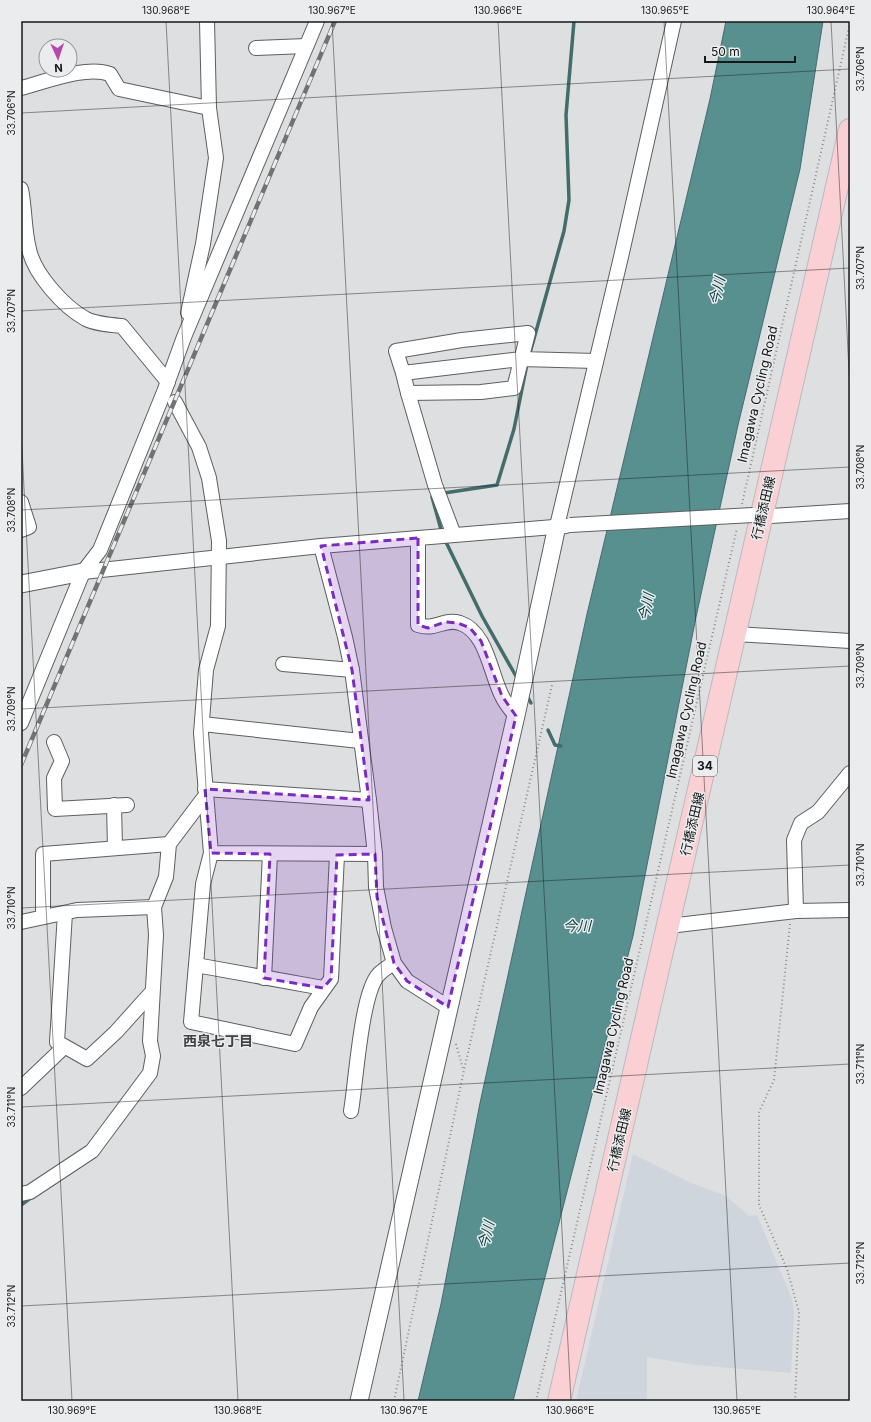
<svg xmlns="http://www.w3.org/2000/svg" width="871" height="1422" font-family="Inter,'Noto Sans JP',sans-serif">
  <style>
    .built { fill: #ced5dd }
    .water { fill: #589090; stroke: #446c6c }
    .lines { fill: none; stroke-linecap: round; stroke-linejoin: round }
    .stream { stroke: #446c6c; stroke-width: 3.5 }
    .minor-casing { stroke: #5d5f60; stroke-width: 16 }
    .tertiary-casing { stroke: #5d5f60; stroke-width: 19 }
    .primary-casing { stroke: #b9baba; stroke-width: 24 }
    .path { stroke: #898a8b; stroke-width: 2; stroke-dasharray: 1 3; stroke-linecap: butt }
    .minor { stroke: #fff; stroke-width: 14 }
    .tertiary { stroke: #fff; stroke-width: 17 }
    .primary { stroke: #fad0d5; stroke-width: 22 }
    .rail-casing { stroke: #717373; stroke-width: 4.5 }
    .rail { stroke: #eaecee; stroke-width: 3; stroke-dasharray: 9; stroke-linecap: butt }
    .minor-bridge-casing { stroke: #5d5f60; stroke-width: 16; stroke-linecap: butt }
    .minor-bridge { stroke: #fff; stroke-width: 14 }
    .marked { fill: #7b2cbf; fill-opacity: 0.2; stroke: #7b2cbf; stroke-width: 3; stroke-dasharray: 8 5; stroke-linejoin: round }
    .ticks { fill: none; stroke: #171818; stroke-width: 1; stroke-opacity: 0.45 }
    .labels { text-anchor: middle; stroke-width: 3; stroke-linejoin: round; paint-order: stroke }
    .shield { fill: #eaecee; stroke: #565858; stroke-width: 1 }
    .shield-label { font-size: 12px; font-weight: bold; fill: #171818 }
    .street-label { font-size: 13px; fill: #171818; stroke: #eaecee }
    .water-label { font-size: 14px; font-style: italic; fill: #023b3c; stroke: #eaecee }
    .neighbourhood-label { font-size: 14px; font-weight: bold; fill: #414244; stroke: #eaecee }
    .neatline { fill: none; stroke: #171818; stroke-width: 1.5 }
    .ticks-label { font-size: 10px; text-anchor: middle; fill: #171818 }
  </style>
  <rect width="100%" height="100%" fill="#dddfe0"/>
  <polygon class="built" points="633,1154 691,1183 726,1196 749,1216 757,1215 792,1299 794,1313 791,1373 696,1365 647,1357 647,1401 576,1401"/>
  <polygon class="water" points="726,21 823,21 800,169 738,425 696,617 633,936 513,1401 418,1401 441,1304 480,1103 587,614 710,99"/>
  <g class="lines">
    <g class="stream">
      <polyline points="530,353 564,231 569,200 566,115 574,21"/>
      <polyline points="444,493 497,485 514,429 527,364"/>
      <polyline points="432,497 442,533"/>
      <polyline points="444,538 482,616 517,678"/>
      <polyline points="526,694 531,703"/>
      <polyline points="548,730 555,745 561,746"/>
      <polyline points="21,1205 32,1197"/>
    </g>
    <defs>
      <g id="minor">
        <polyline points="256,48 306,46"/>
        <path d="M21,88c24,-6 65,-23 89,-14l9,15 90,19"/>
        <path d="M21,189c4,20 3,41 8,60 5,25 35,58 57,70 10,5 24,6 36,7l46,56"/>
        <polyline points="188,313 203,244 216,158 209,108 207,21"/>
        <polyline points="403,373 408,393 481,392 514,388 528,333 462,340 396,351 403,373 521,359 596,361"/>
        <polyline points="408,393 435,485 454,535"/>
        <polyline points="175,402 199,447 209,478 219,541 218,626 206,670 201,733 211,853 375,854"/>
        <polyline points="21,502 29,527 21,530"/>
        <polyline points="755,515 771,516 850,511"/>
        <polyline points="557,526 621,257 674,21"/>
        <path d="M418,538v87c18,6 25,-7 42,-2 27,9 30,50 42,73 3,7 9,14 14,20"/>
        <polyline points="321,546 345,637 352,670 369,800 375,854 376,887 384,928 394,963 407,981 448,1007"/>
        <polyline points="83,572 321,546 566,526"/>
        <polyline points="736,634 850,641"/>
        <polyline points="283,664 352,670"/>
        <polyline points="21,723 83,572 100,550 164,392 184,337 317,21"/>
        <polyline points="202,724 360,741"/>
        <polyline points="54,742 62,761 54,778 55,809 127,805"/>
        <polyline points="205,789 369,800"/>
        <polyline points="114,805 115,848"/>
        <polyline points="211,853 203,884 191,1022 295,1044 311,1007 331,979 337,855"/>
        <polyline points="796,911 794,840 801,823 818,812 850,773"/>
        <polyline points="65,913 57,1042 87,1059 116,1032 152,992"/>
        <polyline points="43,917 43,854 169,844"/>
        <polyline points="21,922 77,910 154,907"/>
        <polyline points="669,926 796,911 850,910"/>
        <polyline points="196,965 323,988"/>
        <polyline points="264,978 270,854"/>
        <polyline points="21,1088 64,1047"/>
        <path d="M351,1111c5,-28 10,-119 28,-137 4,-4 10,-8 15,-11"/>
        <polyline points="21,1194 30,1192 92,1151 150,1073 153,1056 150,1041 156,935 154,907 166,877 169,844 206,795"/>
      </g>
      <g id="tertiary">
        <polyline points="21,584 83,572"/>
        <polyline points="359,1401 517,711 557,526"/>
      </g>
      <polyline id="primary" points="559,1401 850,130"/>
    </defs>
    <use href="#minor" class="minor-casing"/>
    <use href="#tertiary" class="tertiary-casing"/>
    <use href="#primary" class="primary-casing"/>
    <g class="path">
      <polyline points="742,504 850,23"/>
      <polyline points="790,924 774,1080 759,1112 759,1205 787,1269 799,1312 795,1401"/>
      <polyline points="456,1044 463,1069"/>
      <polyline points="394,1401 464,1070 552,685"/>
      <polyline points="536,1401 737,528"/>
    </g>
    <use href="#minor" class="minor"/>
    <use href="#tertiary" class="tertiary"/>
    <use href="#primary" class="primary"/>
    <defs>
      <polyline id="rail" points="21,765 335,21"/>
    </defs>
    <use href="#rail" class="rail-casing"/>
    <use href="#rail" class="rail"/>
    <defs>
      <polyline id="minor-bridge" points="570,525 753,515"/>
    </defs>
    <use href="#minor-bridge" class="minor-bridge-casing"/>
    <use href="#minor-bridge" class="minor-bridge"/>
  </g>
  <path class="marked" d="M418,538v87l10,3 17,-6 13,1 12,5 11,13 21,55 14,20 -68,291 -41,-26 -13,-18 -17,-66 -2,-43 -38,1 -6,124 -8,9 -59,-10 6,-124 -59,-1 -6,-64 164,11 -17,-130 -31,-124z"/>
  <path class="ticks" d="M166,21l72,1380M332,21l72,1380M498,21l73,1380M664,21l73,1380M831,21l19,369M21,113l829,-44M21,311l829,-43M21,431l51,970M21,510l829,-43M21,709l829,-43M21,908l829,-43M21,1107l829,-43M21,1306l829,-43"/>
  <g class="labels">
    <rect class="shield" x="693" y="756" width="24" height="20" rx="3"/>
    <g class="shield-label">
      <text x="705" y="770">34</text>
    </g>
    <g class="street-label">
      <text transform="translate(757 394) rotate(-77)" y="5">Imagawa Cycling Road</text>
      <text transform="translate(763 508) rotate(-77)" y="5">行橋添田線</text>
      <text transform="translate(686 710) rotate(-77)" y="5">Imagawa Cycling Road</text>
      <text transform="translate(692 824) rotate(-77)" y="5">行橋添田線</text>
      <text transform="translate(613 1026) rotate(-77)" y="5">Imagawa Cycling Road</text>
      <text transform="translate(619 1140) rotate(-77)" y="5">行橋添田線</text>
    </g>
    <g class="water-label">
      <text transform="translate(717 291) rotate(-77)" y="5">今川</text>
      <text transform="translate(646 607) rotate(-79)" y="5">今川</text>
      <text x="577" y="931">今川</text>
      <text transform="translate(486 1235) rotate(-76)" y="5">今川</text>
    </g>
    <g class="neighbourhood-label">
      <text x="218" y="1046">西泉七丁目</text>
    </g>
  </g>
  <rect width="871" height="1422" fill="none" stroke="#eaecee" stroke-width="44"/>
  <g transform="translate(58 58) rotate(177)"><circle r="19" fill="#eaecee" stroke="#969798"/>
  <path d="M0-3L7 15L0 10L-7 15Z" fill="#b44bac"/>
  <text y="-6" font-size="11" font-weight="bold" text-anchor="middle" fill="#171818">N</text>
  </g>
  <path d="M705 56v6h90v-6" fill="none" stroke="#171818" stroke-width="2"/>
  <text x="711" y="56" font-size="12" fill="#171818" stroke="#eaecee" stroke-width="3" paint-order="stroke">50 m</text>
  <rect x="22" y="22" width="827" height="1378" class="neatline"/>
  <g class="ticks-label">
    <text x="166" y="14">130.968°E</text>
    <text x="332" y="14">130.967°E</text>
    <text x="498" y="14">130.966°E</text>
    <text x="665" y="14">130.965°E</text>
    <text x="831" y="14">130.964°E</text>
    <text transform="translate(860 69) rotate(-90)" y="4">33.706°N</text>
    <text transform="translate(11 113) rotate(-90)" y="4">33.706°N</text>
    <text transform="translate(860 268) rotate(-90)" y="4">33.707°N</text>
    <text transform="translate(11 311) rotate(-90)" y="4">33.707°N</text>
    <text transform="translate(860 467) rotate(-90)" y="4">33.708°N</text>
    <text transform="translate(11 510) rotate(-90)" y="4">33.708°N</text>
    <text transform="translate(860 666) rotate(-90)" y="4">33.709°N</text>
    <text transform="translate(11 709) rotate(-90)" y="4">33.709°N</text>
    <text transform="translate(860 865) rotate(-90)" y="4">33.710°N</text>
    <text transform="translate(11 908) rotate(-90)" y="4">33.710°N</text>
    <text transform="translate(860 1064) rotate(-90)" y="4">33.711°N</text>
    <text transform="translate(11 1107) rotate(-90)" y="4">33.711°N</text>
    <text transform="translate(860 1263) rotate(-90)" y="4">33.712°N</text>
    <text transform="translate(11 1306) rotate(-90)" y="4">33.712°N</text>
    <text x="72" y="1414">130.969°E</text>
    <text x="238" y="1414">130.968°E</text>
    <text x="404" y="1414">130.967°E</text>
    <text x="570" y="1414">130.966°E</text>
    <text x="737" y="1414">130.965°E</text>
  </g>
</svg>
